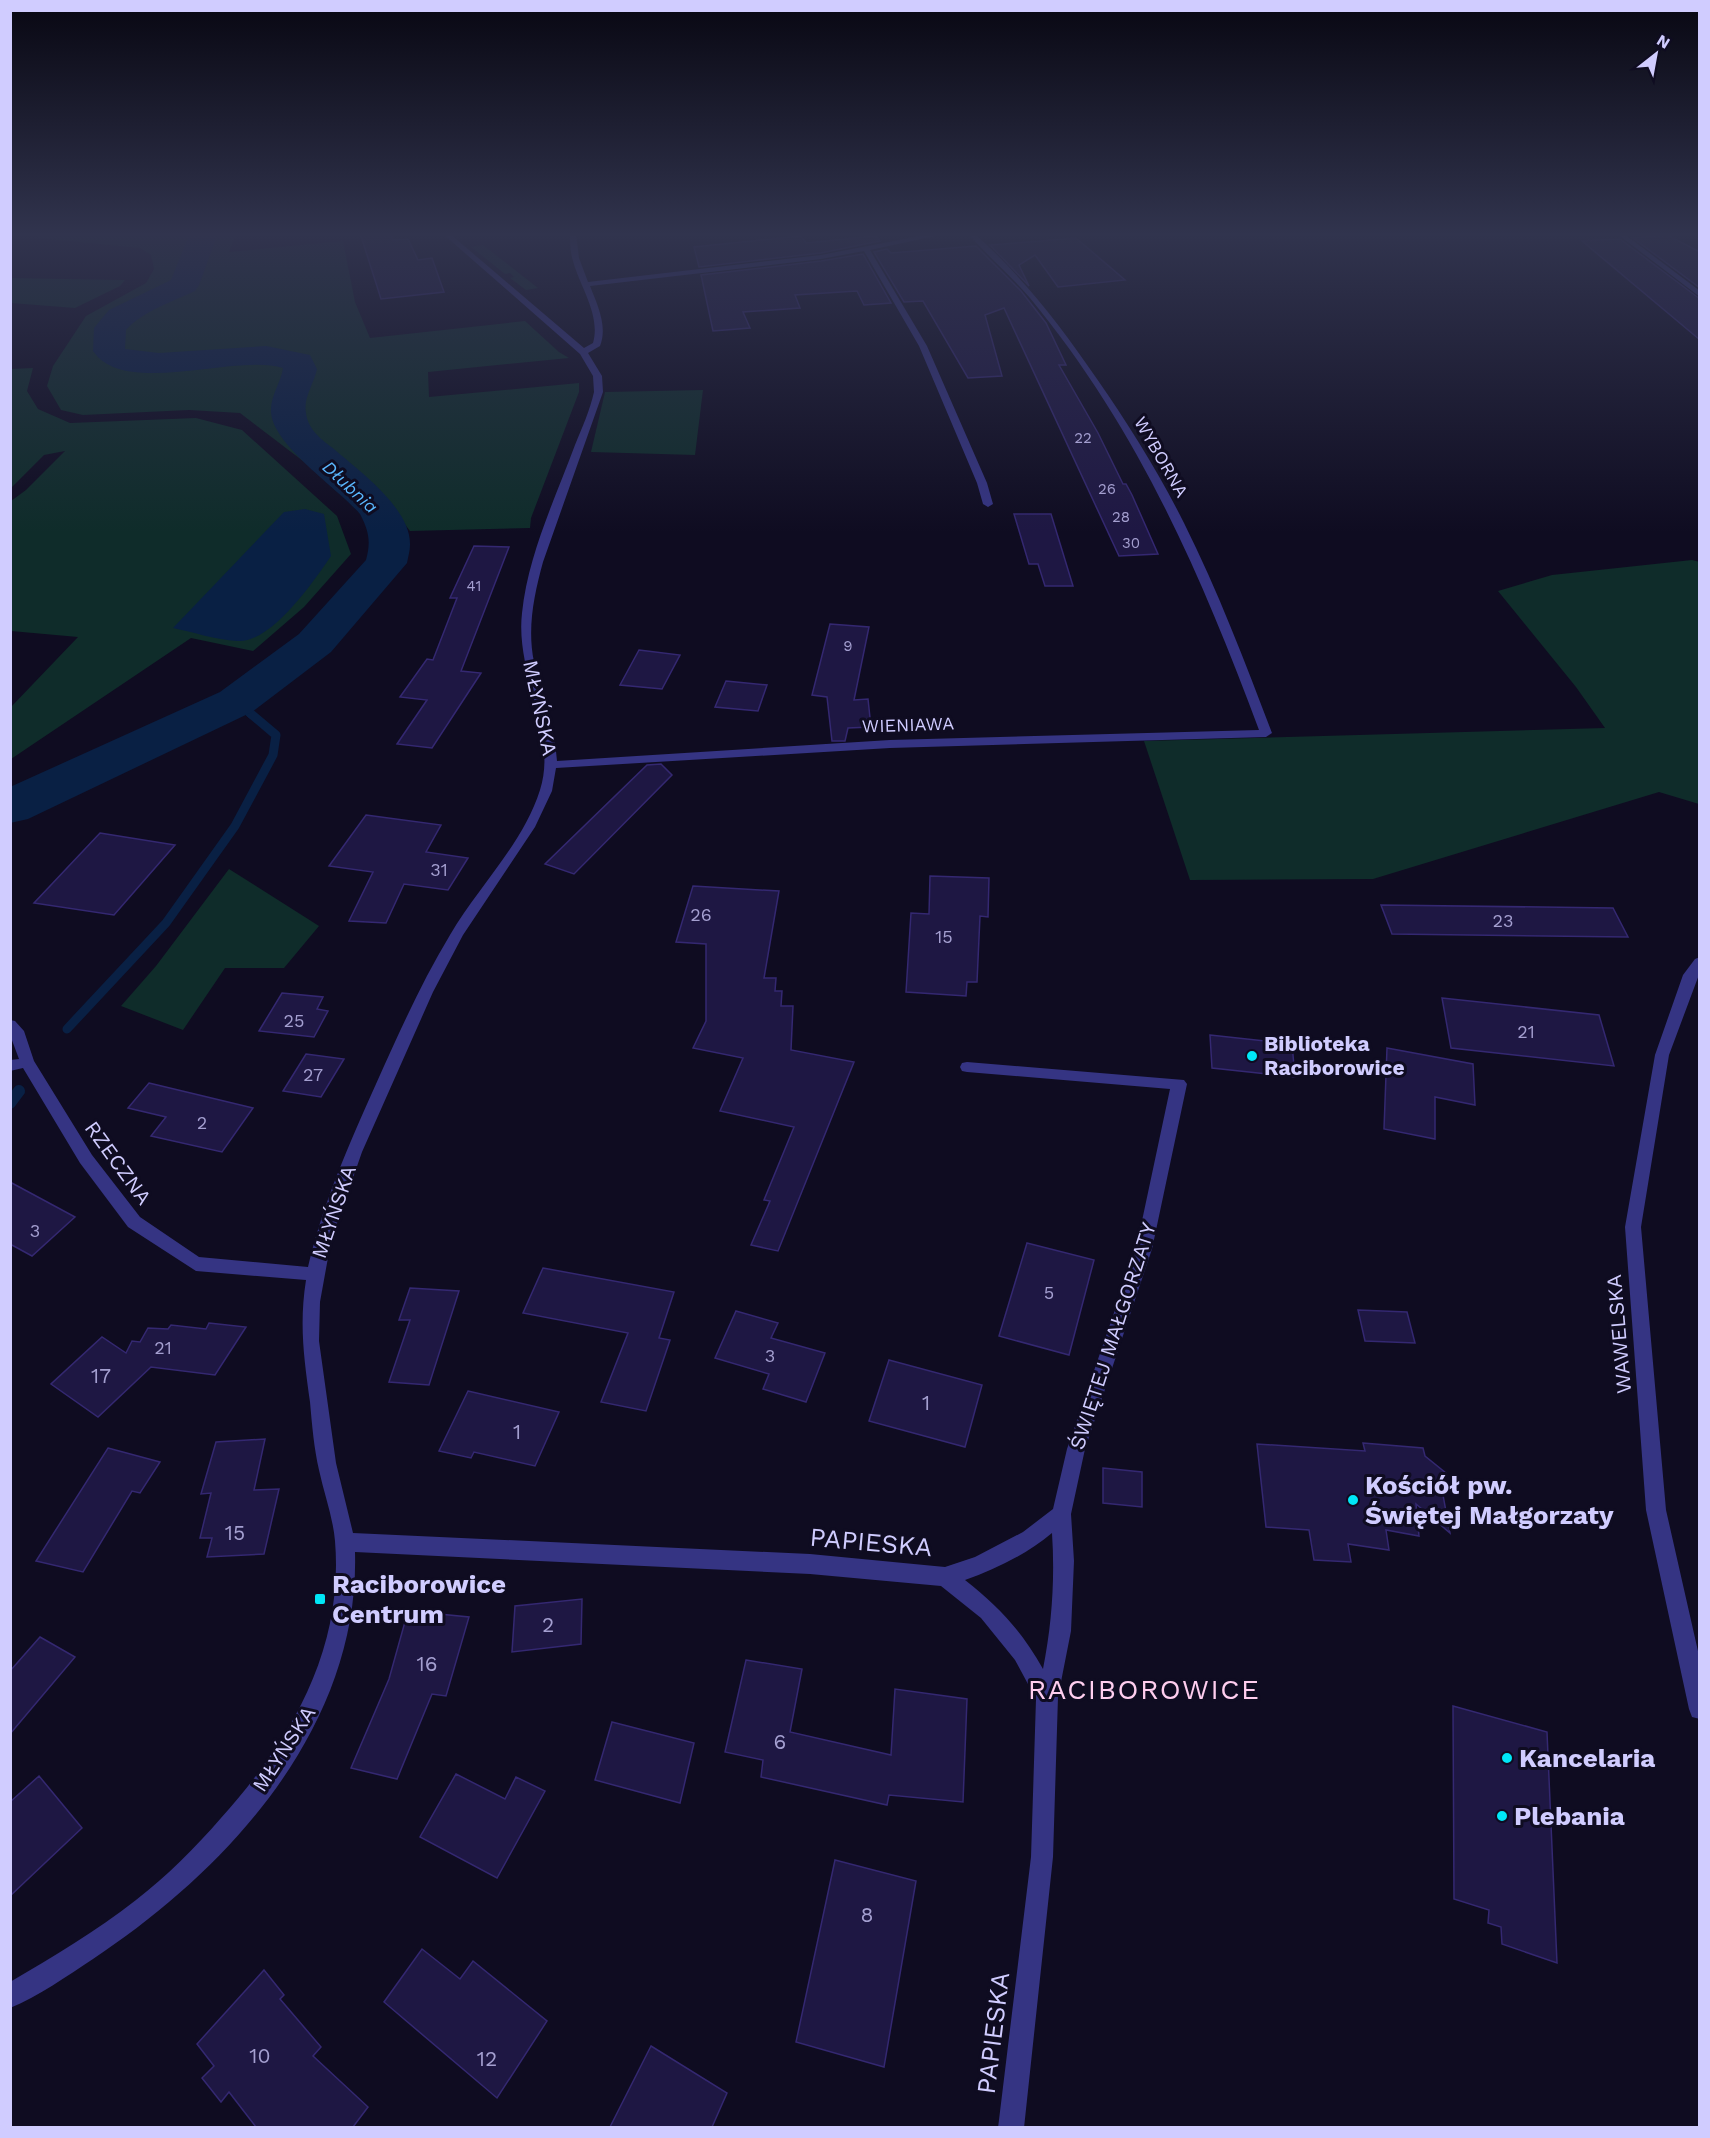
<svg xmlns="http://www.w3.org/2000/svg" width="1710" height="2138" font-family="'Work Sans',sans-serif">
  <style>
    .green { fill: #0f2c2a }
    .water { fill: #092044 }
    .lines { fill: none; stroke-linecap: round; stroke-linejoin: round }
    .stream-far2 { stroke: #092044; stroke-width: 7 }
    .stream-far1 { stroke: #092044; stroke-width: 9 }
    .stream { stroke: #092044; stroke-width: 12 }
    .river { fill: #092044; fill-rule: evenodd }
    .building { fill: #1e1743; stroke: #342871; stroke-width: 1.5 }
    .minor { fill: #353483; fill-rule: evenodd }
    .poi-dot { fill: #00e7f7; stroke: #0f0c21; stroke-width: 2 }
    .labels { text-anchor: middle; stroke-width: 6; stroke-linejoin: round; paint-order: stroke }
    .far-number-label { font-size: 15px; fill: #a49fd0 }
    .far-street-label { font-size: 18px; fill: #d0ccff; stroke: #0f0c21 }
    .far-water-label { font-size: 18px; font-style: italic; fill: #5ab8ff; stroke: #0f0c21 }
    .number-label { font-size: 18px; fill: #a49fd0 }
    .street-label { font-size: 21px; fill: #d0ccff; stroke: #0f0c21 }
    .poi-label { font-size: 21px; font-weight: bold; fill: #d0ccff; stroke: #0f0c21; text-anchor: start }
    .near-number-label { font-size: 21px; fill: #a49fd0 }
    .near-poi-label { font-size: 26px; font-weight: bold; fill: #d0ccff; stroke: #0f0c21; text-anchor: start }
    .near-street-label { font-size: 26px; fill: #d0ccff; stroke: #0f0c21 }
    .near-quarter-label { font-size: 28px; letter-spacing: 1.5px; fill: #ffceef; stroke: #0f0c21 }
  </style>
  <rect width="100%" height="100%" fill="#0f0c21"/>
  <g class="green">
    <polygon points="30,233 236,233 229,252 343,241 355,302 370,338 525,321 559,352 569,358 428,372 429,397 579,383 579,392 531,518 530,528 410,531 374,484 345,493 240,413 189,410 83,415 61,410 47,386 53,366 86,316 146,283 154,269 151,255 140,248 39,238"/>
    <polygon points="483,245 538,288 526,290 510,278 514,277 510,273 505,274 471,247"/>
    <polygon points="11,278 125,280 120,286 75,308 11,303"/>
    <polygon points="33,368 27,391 38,409 70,423 196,418 242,430 337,516 351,554 304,607 253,651 191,638 11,759 11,707 78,637 11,631 11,501 26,490 65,451 44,455 11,488 11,369"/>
    <polygon points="703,390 695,455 591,452 605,392"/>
    <polygon points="1692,560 1700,562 1699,804 1659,792 1373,879 1190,880 1144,741 1605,728 1576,687 1498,591 1552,575"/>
    <polygon points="229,869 319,926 284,968 225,968 183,1030 121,1006 156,966"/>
  </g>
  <path class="water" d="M305,509l19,5 7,42c-17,25 -60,88 -94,85 -21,-1 -44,-9 -64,-13l111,-116z"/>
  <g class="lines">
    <polyline class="stream-far2" points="236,702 251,715"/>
    <polyline class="stream-far1" points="67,1029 166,923 235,826 273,755 276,735 250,713"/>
    <polyline class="stream" points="10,1103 19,1091"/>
    <path class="river" d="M190,233h28l-19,52 -4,6c-23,11 -52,20 -69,39l-1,19 34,4 107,-7 44,9 7,14c-3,15 -14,29 -11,44 2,17 16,27 28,36 25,22 77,59 76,96 0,6 -2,12 -3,18l-76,89 -79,60 -224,107 -18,4v-36l210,-95 79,-58 67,-74c5,-18 3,-29 -6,-46 -22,-26 -87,-68 -89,-102 -1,-16 10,-29 12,-44 -48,-15 -158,30 -190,-17l1,-23 15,-18 62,-30z"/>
  </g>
  <g class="building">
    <polygon points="360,233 390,233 393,240 408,239 418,260 432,258 444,292 381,299"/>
    <polygon points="1667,235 1700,252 1700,288 1633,238"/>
    <polygon points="801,236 806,243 875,236 880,241 821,253 699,267 694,247"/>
    <polygon points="1076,238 1125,280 1058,287 1035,255 1019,265 1029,286 990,245"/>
    <polygon points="1620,239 1700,299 1700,340 1582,241"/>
    <polygon points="976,246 1021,291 1046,323 1066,365 1059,365 1098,433 1123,484 1126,484 1132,495 1158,554 1119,556 1004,308 985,315 1002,376 968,378 923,301 904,302 874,252 887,249 891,253"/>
    <polygon points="863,254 891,303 864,305 857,291 795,295 800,308 743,312 750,328 713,331 701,275 821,261"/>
    <polygon points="1014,514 1051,514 1073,586 1045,586 1038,564 1029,564"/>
    <polygon points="474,546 509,547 461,671 481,673 432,748 397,744 427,700 400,697 427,659 433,660 457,598 450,598"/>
    <polygon points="830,624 869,627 854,700 868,699 871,727 848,728 845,741 832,741 827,697 812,695"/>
    <polygon points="639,650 680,655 662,689 620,685"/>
    <polygon points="726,681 767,685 758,711 715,707"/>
    <polygon points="661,764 672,775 574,874 545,864 647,765"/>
    <polygon points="366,815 441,825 426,852 468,858 448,890 404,884 386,923 349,921 373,872 329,866"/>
    <polygon points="100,833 175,845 114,915 34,903"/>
    <polygon points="930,876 989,878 988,917 980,916 977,982 967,982 966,996 906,992 911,913 929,914"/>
    <polygon points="693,886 779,891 764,978 776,978 775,991 782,991 781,1006 793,1006 791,1050 854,1062 778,1251 751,1245 770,1201 764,1200 794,1127 720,1111 743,1058 693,1048 706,1021 706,944 676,942"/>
    <polygon points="1381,905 1613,908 1628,937 1392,934"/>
    <polygon points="282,993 323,997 317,1009 328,1011 314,1037 259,1031"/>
    <polygon points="1442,998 1599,1015 1614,1066 1451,1048"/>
    <polygon points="1210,1035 1292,1044 1295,1077 1212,1068"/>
    <polygon points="1387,1048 1473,1064 1475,1105 1435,1097 1435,1139 1384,1129"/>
    <polygon points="306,1054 344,1059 321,1097 283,1091"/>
    <polygon points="149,1083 253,1108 222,1152 151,1136 166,1117 128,1108"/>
    <polygon points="10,1182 75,1217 32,1256 10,1244"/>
    <polygon points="1027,1243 1094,1260 1069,1355 999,1336"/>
    <polygon points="543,1268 674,1292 659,1338 670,1340 646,1411 601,1402 628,1333 523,1313"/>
    <polygon points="410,1288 459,1291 429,1385 389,1382 410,1320 399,1320"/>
    <polygon points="1358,1310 1407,1312 1415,1343 1365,1341"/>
    <polygon points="736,1311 778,1323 771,1338 825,1353 806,1402 763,1389 769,1374 715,1358"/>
    <polygon points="209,1323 246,1327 215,1375 151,1367 98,1417 51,1384 102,1337 126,1353 132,1341 140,1342 148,1328 168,1329 171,1325 206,1329"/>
    <polygon points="889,1360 982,1385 965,1447 869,1421"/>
    <polygon points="468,1391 559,1412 535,1466 474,1452 471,1458 439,1451"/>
    <polygon points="265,1439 254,1490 279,1489 264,1554 207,1557 212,1538 200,1538 211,1493 201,1494 216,1442"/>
    <polygon points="1363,1443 1423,1448 1425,1456 1446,1473 1440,1479 1450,1533 1416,1504 1419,1536 1386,1530 1389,1550 1348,1544 1351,1562 1314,1560 1309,1530 1266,1527 1257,1444 1365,1451"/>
    <polygon points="108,1448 160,1462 140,1493 132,1491 83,1572 36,1561"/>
    <polygon points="1103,1468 1142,1472 1142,1507 1103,1503"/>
    <polygon points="582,1599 581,1644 512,1652 515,1606"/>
    <polygon points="408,1611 469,1617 446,1696 432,1694 397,1779 351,1768 389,1679"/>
    <polygon points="40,1637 75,1657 10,1734 10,1671"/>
    <polygon points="746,1660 802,1669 790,1732 891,1755 895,1689 967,1699 963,1802 889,1795 887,1805 761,1777 763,1760 725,1752"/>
    <polygon points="1453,1706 1547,1732 1557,1963 1502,1944 1501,1927 1488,1923 1489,1910 1454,1899"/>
    <polygon points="612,1722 694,1743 680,1803 595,1780"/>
    <polygon points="456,1774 505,1799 516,1777 545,1791 497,1878 420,1837"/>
    <polygon points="39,1776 82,1828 10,1896 10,1802"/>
    <polygon points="835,1860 916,1881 884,2067 796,2042"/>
    <polygon points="422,1949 460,1979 473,1961 547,2021 497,2098 384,2002"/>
    <polygon points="264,1970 284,1995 280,1999 321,2047 313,2056 368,2107 353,2127 256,2127 229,2092 221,2102 202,2078 214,2066 197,2044"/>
    <polygon points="651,2046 727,2093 712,2127 610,2127"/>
  </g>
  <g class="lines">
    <g class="minor">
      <path d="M442,233h7l135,115 9,-5c8,-28 -13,-56 -20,-82 -3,-9 -3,-19 -3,-28h6l3,25 9,24 233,-27 114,-22h14l-79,17 57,96 60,137 6,21 -5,3 -5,-3 -6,-21 -58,-137 -55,-95 -43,8 -231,27c7,18 18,40 10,60l-12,7 14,23 1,16 -60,170c-9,33 -16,66 -9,100 7,33 21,65 23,99l333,-21 369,-10c-59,-158 -121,-301 -229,-432 -20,-23 -43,-43 -63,-65h7c48,43 87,93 123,146 32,46 62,94 87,144 34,68 61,139 88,210l-6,4 -376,11 -334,20 -4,23 -17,36 -72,108 -30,57 -71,160 -31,89 -11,61 -1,39 17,122 17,70 457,21 135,13 30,-10 48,-25 30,-23 14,-60 69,-200 34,-160 -203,-17 -5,-1 -2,-4 2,-4 5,-1 217,18 3,4 -35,165 -67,200 -14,65 3,47 -3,70 -13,66 -5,160 -29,271h-26l33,-271 5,-158 -21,-39 -34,-42 -40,-32 -131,-12 -455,-22c5,174 -126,317 -262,407 -26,17 -54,37 -83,49v-26c43,-25 86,-51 126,-82 31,-24 59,-52 85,-82 70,-78 123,-168 114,-277 -2,-24 -11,-47 -16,-71 -5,-22 -7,-45 -9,-68 -6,-43 -11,-78 -4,-122l-110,-9 -68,-44 -48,-64 -57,-95 -13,3v-11l9,-1 -9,-24v-15l5,1 9,10 10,30 58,94 48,62 59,40 109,10c15,-64 41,-123 68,-183 23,-51 45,-101 74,-149 28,-48 73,-91 90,-145 18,-56 -25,-116 -18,-177 6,-58 33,-114 53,-168 7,-17 15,-35 19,-53l-1,-16 -13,-22zM1052,1533c3,46 0,91 -9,136 -22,-39 -44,-62 -78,-89 31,-11 62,-26 87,-47z"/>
      <polygon points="1616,233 1623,233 1700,291 1700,297"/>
      <polygon points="1700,957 1700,972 1669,1055 1641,1227 1666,1510 1700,1660 1700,1719 1692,1717 1689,1709 1646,1510 1625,1227 1655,1055 1683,975 1695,959"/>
    </g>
  </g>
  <linearGradient id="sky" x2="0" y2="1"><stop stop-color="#080712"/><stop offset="0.44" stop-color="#31344e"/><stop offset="1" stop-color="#31344e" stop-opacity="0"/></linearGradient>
  <rect width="1710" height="532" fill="url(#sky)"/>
  <g class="poi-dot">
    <circle cx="1252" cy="1056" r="6"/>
    <circle cx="1353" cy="1500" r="6"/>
    <rect x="314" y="1593" width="12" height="12" rx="3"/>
    <circle cx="1507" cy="1758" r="6"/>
    <circle cx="1502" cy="1816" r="6"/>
  </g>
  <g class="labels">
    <g class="far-number-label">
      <text x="1083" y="443">22</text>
      <text x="1107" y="494">26</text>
      <text x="1121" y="522">28</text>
      <text x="1131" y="548">30</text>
      <text x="474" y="591">41</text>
      <text x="848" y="651">9</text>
    </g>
    <g class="far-street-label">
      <text transform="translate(1161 457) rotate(60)" y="6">WYBORNA</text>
      <text transform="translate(908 725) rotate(-2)" y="6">WIENIAWA</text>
    </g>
    <g class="far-water-label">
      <text transform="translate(350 487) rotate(43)" y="6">Dłubnia</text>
    </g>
    <g class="number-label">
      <text x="439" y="876">31</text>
      <text x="701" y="921">26</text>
      <text x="1503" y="927">23</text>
      <text x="944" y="943">15</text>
      <text x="294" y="1027">25</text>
      <text x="1526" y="1038">21</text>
      <text x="313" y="1081">27</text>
      <text x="202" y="1129">2</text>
      <text x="35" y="1237">3</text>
      <text x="1049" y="1299">5</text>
      <text x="163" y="1354">21</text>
      <text x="770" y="1362">3</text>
    </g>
    <g class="street-label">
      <text transform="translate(540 708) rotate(78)" y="7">MŁYŃSKA</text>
      <text transform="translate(118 1163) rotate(54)" y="7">RZECZNA</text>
      <text transform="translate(334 1212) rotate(-71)" y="7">MŁYŃSKA</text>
      <text transform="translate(1619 1334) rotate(-95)" y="7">WAWELSKA</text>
      <text transform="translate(1113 1336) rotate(-72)" y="7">ŚWIĘTEJ MAŁGORZATY</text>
      <text transform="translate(284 1749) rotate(-57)" y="7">MŁYŃSKA</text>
    </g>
    <g class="poi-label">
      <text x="1264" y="1051">Biblioteka<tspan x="1264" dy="24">Raciborowice</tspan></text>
    </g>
    <g class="near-number-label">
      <text x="101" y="1383">17</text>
      <text x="926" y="1410">1</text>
      <text x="517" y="1439">1</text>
      <text x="235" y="1540">15</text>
      <text x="548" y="1632">2</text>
      <text x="427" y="1671">16</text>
      <text x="780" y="1749">6</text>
      <text x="867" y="1922">8</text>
      <text x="260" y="2063">10</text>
      <text x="487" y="2066">12</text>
    </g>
    <g class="near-poi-label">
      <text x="1365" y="1494">Kościół pw.<tspan x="1365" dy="30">Świętej Małgorzaty</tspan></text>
      <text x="332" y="1593">Raciborowice<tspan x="332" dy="30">Centrum</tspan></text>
      <text x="1519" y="1767">Kancelaria</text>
      <text x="1514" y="1825">Plebania</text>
    </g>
    <g class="near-street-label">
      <text transform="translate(871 1542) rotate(5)" y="9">PAPIESKA</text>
      <text transform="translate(993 2033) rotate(-83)" y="9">PAPIESKA</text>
    </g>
    <g class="near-quarter-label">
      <text x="1144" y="1699">RACIBOROWICE</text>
    </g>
  </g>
  <rect width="1710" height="2138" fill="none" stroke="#d0ccff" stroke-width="24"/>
  <g transform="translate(1656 54) rotate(31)" stroke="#0f0c21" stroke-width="4.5" paint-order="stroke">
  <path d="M0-4.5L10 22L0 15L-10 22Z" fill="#d0ccff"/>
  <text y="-9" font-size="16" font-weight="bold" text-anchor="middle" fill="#d0ccff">N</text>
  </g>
</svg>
